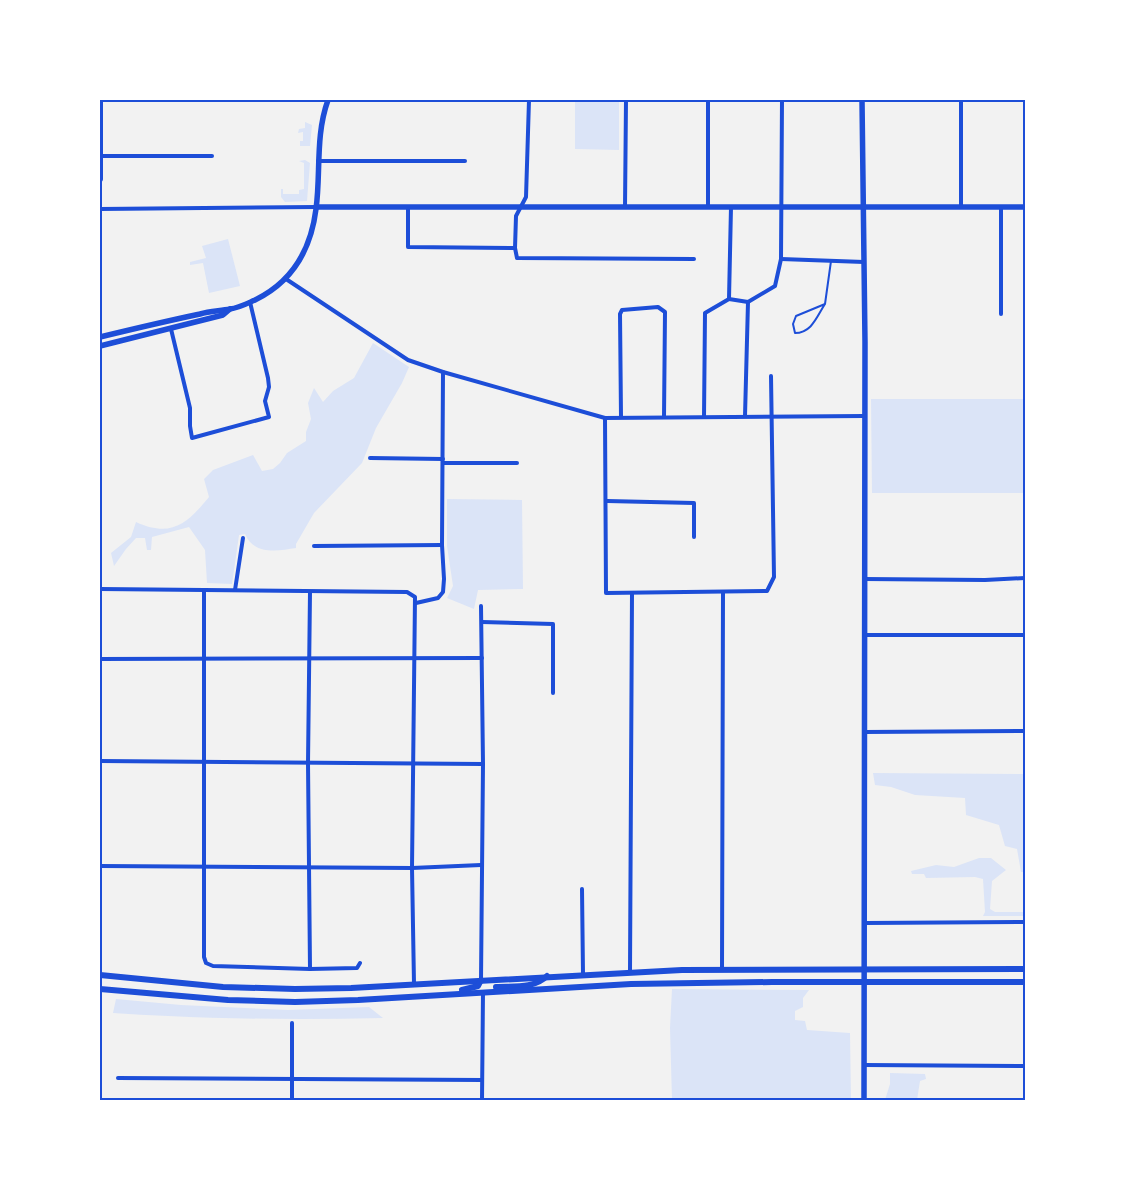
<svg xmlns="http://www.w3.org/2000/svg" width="1125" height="1200" font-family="Lato,sans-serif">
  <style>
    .green { fill: #dbe4f7 }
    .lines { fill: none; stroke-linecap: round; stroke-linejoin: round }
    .service { stroke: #1d4ed8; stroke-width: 2 }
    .minor { stroke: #1d4ed8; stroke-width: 4 }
    .secondary { stroke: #1d4ed8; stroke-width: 5.5 }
    .primary { stroke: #1d4ed8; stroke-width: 6 }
    .neatline { fill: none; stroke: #1d4ed8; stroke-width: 2 }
  </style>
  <rect width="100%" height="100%" fill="#f2f2f2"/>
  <g class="green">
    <polygon points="575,100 619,100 619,150 575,149"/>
    <polygon points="305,122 312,125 310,146 300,146 300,141 303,141 303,132 298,133 299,129 305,128"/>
    <polygon points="305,160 310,163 307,201 285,202 281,197 281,189 283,189 283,194 299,194 299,190 304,189 304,163 299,161"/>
    <polygon points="228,239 240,286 209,293 203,263 190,265 190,262 206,258 202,246"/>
    <path d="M373,343l36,24 -7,16 -26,45 -14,35 -48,50 -18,31v4c-19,3 -42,7 -51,-14l-6,1 -7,49 -25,-1 -2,-33 -16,-23 -37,10 -1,13h-4l-2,-12h-9l-10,11 -12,17 -3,-13 20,-16 5,-15c35,16 51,2 73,-25l-5,-18 9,-9 40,-15 9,16 11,-2 7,-6 7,-10 19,-12v-9l5,-13 -3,-16 6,-15 9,14 10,-11 21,-13z"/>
    <polygon points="871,399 1025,399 1025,493 872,493"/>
    <polygon points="447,499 522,500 523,589 478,590 474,609 447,598 453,586 447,546"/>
    <polygon points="873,773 1025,774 1025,872 1021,872 1017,849 1005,846 999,825 966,815 965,798 915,795 891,787 875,785"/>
    <polygon points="979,858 991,858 1006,870 992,881 990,909 995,912 1025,912 1025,916 983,916 985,912 983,879 975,877 926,878 924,874 912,874 911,871 936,865 954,867"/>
    <polygon points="672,989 809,990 803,998 803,1007 795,1011 795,1020 805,1021 807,1030 850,1033 851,1100 672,1100 670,1028"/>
    <path d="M116,999l65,6 107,5 81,-3 14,11c-90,2 -181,1 -270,-5z"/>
    <polygon points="890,1073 925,1074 926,1079 920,1081 917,1100 885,1100 890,1084"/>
  </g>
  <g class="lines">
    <path class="service" d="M825,304c-8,12 -13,29 -30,29l-2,-9 3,-8 29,-12 6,-43"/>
    <g class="minor">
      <polyline points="529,100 526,197 516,216 515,248 517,258 694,259"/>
      <polyline points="708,100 708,207"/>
      <polyline points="100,156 212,156"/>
      <polyline points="318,161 465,161"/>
      <polyline points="961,206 961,100"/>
      <polyline points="408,207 408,247 515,248"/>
      <polyline points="625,207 626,100"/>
      <polyline points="100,209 317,207"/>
      <polyline points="781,259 864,262"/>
      <polyline points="286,279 408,360 443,372 605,418 864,416"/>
      <polyline points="729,299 748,302 775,286 781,259 782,100"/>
      <polyline points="1001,314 1001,207"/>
      <polyline points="171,329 190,408 190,426 192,438 269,417 265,401 269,387 268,378 250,302"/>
      <polyline points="745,416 748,302"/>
      <polyline points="621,417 620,314 622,310 658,307 665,312 664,417"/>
      <polyline points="704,417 705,313 729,299 731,207"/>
      <polyline points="605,418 606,593 767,591 774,577 771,376"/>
      <polyline points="370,458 443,459"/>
      <polyline points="443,463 517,463"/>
      <polyline points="607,501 694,503 694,537"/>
      <polyline points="314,546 442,545"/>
      <polyline points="864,579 985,580 1025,578"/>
      <polyline points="100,589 407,592 415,597 412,868 414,984"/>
      <polyline points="235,590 243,538"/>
      <polyline points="204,591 204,957 206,963 213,966 310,969 357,968 360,963"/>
      <polyline points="416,603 438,598 443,592 444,579 442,545 443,372"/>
      <polyline points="482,622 553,624 553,693"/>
      <polyline points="864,635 1025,635"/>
      <polyline points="100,659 482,658"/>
      <polyline points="864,732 1025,731"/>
      <polyline points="100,761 483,764"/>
      <polyline points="100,866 412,868 481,865"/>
      <polyline points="582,889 583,974"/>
      <polyline points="865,923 1025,922"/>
      <polyline points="310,969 308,763 310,592"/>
      <polyline points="722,969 723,592"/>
      <polyline points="630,971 632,593"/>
      <polyline points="481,980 483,764 481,606"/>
      <polyline points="292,1023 292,1100"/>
      <polyline points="864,1065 1025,1066"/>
      <polyline points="118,1078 482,1080"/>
      <polyline points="482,1100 483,992"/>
    </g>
    <g class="secondary">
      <polyline points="862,100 865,342 864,1100"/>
      <polyline points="317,207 1025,207"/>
      <path d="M100,337c33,-8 67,-16 100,-23 10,-3 20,-3 30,-5 9,-1 18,-6 25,-9 37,-18 56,-51 61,-91 5,-36 -1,-73 12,-109"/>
      <polyline points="100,346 223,315 230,309"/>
    </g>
    <g class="primary">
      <polyline points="100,179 100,100"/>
      <polyline points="100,975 223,987 295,989 351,988 682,970 1025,969"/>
      <path d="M496,987c17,-1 38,2 51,-11"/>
      <polyline points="100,989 228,1000 295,1002 358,1000 631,984 772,982 1025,982"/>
      <polyline points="462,990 478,986 481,980"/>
    </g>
  </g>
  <rect width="1125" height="1200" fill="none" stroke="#ffffff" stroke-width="202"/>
  <rect x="101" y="101" width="923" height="998" class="neatline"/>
</svg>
